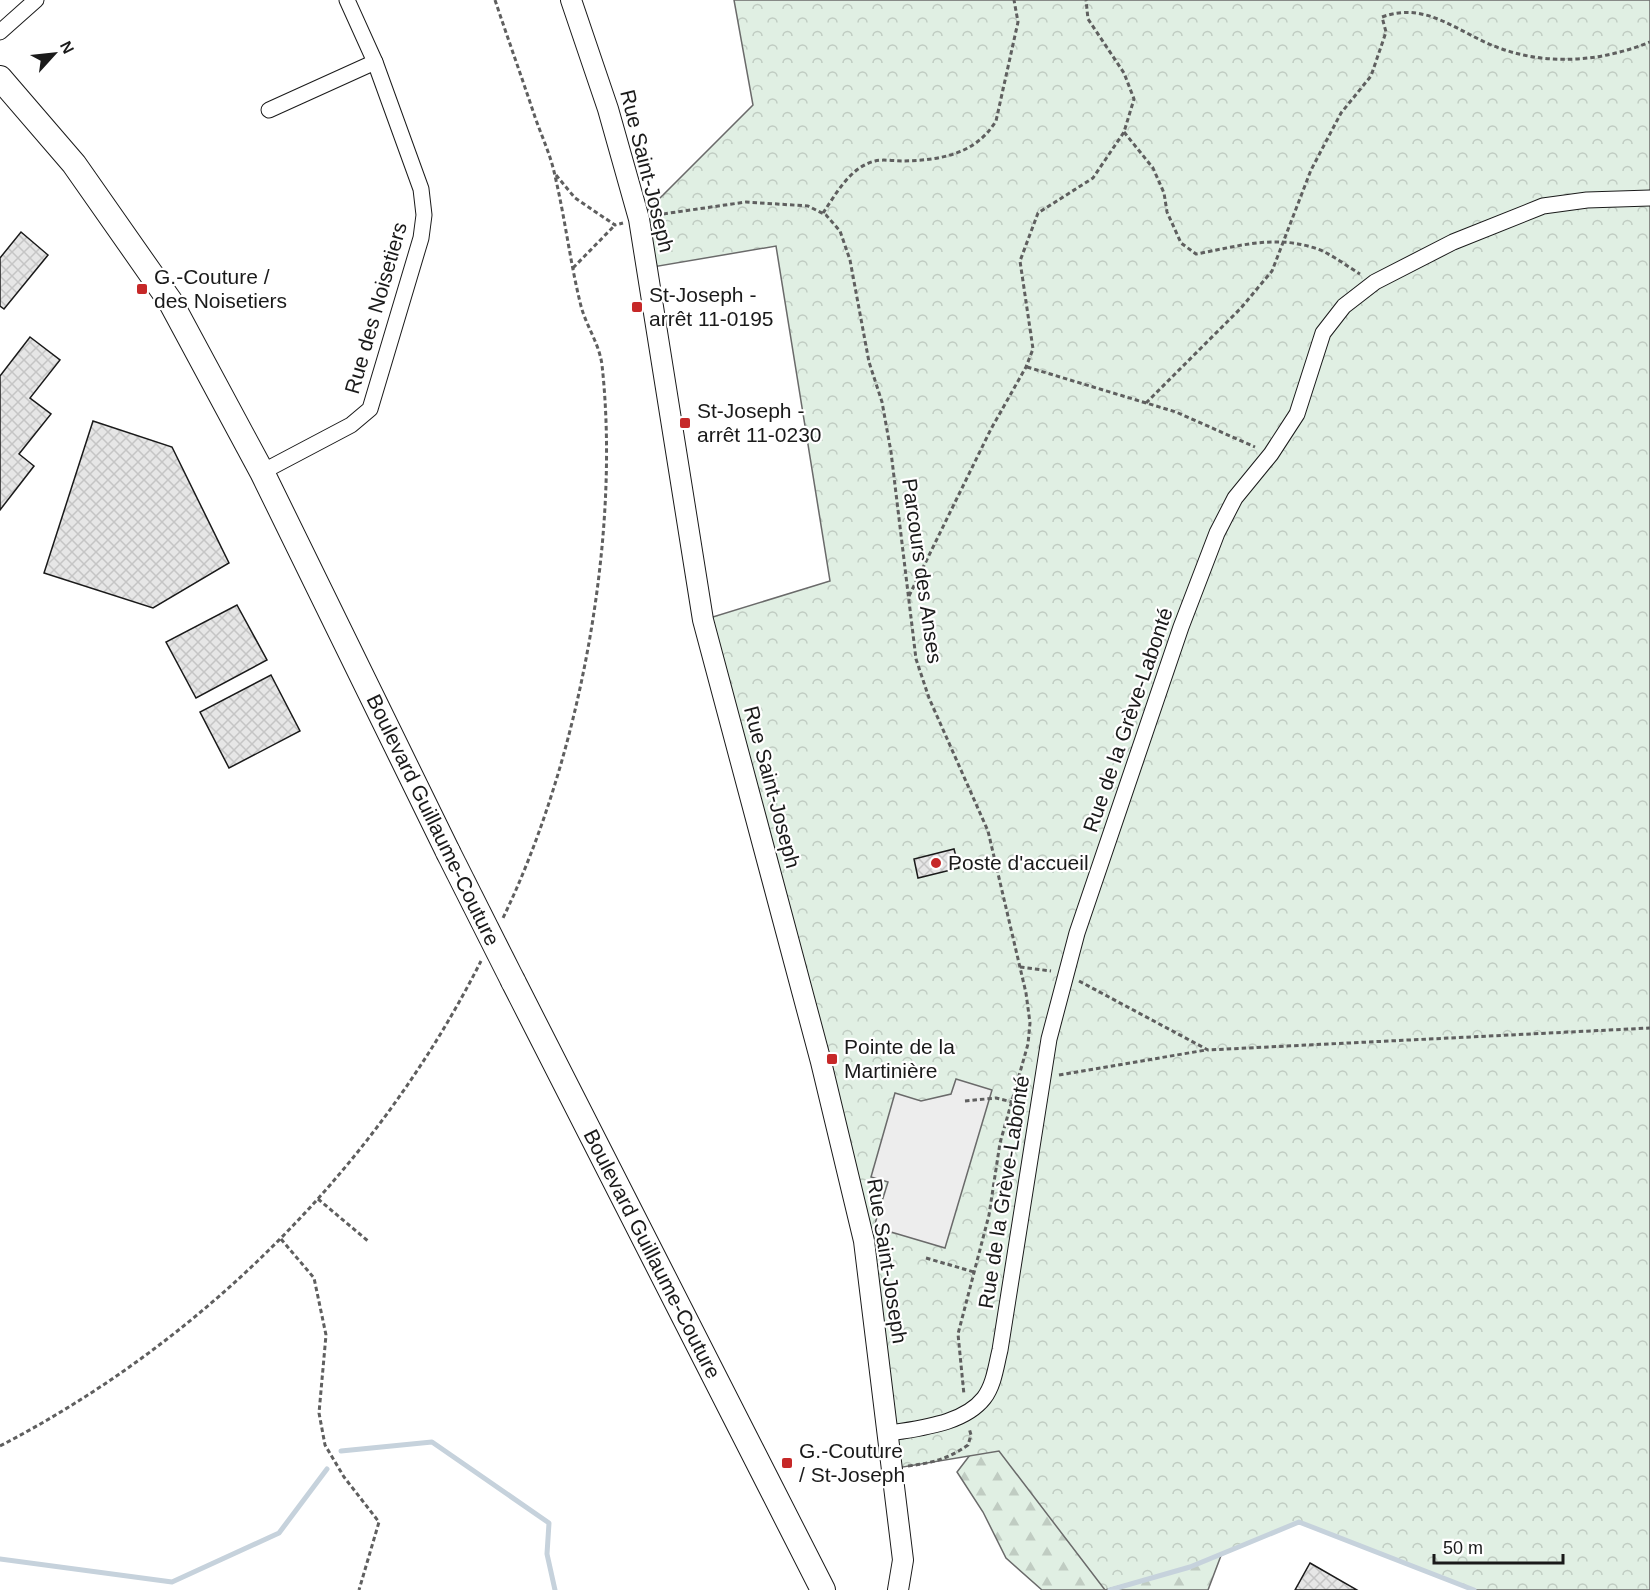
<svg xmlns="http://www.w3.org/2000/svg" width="1650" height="1590" font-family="Helvetica,sans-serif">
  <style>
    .forest { fill: url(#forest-firs); stroke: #6a6a6a; stroke-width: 1.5 }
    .park { fill: url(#park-crowns); stroke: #6a6a6a; stroke-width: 1.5 }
    .parking { fill: #ededed; stroke: #6a6a6a; stroke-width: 1.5 }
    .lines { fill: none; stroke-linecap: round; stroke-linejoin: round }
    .stream { stroke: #c6d2dc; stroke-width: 5 }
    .building { fill: url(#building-cross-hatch); stroke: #1a1a1a; stroke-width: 1.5 }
    .minor-casing { stroke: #1a1a1a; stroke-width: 17 }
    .tertiary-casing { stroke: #1a1a1a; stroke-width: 22 }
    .primary-casing { stroke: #1a1a1a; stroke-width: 26 }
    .path { stroke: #5f5f5f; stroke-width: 3; stroke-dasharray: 4.5 3; stroke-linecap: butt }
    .minor { stroke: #fff; stroke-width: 15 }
    .tertiary { stroke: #fff; stroke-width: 20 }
    .primary { stroke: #fff; stroke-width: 24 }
    .primary-bridge-casing { stroke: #1a1a1a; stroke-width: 26; stroke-linecap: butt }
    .primary-bridge { stroke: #fff; stroke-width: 24 }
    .poi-dot { fill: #c62828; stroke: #fff; stroke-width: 2 }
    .labels { text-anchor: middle; stroke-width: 4.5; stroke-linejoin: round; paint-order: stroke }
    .street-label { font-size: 21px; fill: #1a1a1a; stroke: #fff }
    .poi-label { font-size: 21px; fill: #1a1a1a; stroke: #fff; text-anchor: start }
  </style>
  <defs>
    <pattern id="forest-firs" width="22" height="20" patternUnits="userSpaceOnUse" patternTransform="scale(1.5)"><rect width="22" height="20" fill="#e0efe3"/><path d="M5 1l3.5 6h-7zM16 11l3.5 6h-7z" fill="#c0ccc2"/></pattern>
    <pattern id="park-crowns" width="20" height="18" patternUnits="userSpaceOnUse" patternTransform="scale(1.5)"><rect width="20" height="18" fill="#e0efe3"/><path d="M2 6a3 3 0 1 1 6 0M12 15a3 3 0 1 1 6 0" fill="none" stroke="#c0ccc2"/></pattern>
    <pattern id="building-cross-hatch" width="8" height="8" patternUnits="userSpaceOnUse" patternTransform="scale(1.5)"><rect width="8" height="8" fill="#e6e6e6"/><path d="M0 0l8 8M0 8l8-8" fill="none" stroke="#c5c5c5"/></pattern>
  </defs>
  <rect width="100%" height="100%" fill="#fff"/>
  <polygon class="forest" points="996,1421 1242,1500 1208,1590 1042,1590 1006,1558 983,1512 957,1472"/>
  <polygon class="park" points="734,0 1650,0 1650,1590 1474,1590 1299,1522 1190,1567 1105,1590 999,1451 891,1469 864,1241 703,620 830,581 776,246 647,268 639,219 753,105"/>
  <polygon class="parking" points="956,1079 992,1090 945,1248 874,1227 888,1182 871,1177 895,1093 921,1101 951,1094"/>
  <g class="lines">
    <g class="stream">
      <polyline points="341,1451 432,1442 549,1523 547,1554 555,1590"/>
      <polyline points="0,1559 172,1582 279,1533 327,1469"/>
      <polyline points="1110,1590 1190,1567 1299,1522 1474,1590"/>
    </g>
  </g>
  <g class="building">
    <polygon points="21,232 48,255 4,309 0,306 0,258"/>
    <polygon points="30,337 60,360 30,398 51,414 19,454 34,466 0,510 0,376"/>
    <polygon points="93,421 172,447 229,563 153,608 44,573"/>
    <polygon points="237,605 267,660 196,698 166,642"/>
    <polygon points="271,675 300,731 229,768 200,712"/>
    <polygon points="954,849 959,868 918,878 914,859"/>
    <polygon points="1310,1563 1357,1590 1295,1590"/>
  </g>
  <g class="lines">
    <defs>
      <g id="minor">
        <polyline points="0,32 36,0"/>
        <polyline points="269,110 375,62"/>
        <polyline points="262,472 351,425 370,409 421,238 424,215 421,189 375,62 347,0"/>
        <path d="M886,1434c31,-6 77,-9 98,-36 10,-13 12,-32 16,-48l49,-311 28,-106 104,-306 36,-94 18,-35 36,-44 26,-40 26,-81 21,-27 31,-24 78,-40 90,-36 44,-6 63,-2"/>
      </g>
      <polyline id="tertiary" points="571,0 608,109 639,219 703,620 821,1062 864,1241 903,1560 898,1590"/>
      <g id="primary">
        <polyline points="0,78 74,164 170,301 262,472 448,852"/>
        <polyline points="513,981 823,1590"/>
      </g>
    </defs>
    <use href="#minor" class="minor-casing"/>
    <use href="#tertiary" class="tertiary-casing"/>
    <use href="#primary" class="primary-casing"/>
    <g class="path">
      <path d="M495,0c13,39 27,78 40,117 7,20 16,39 20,59 10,42 15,85 25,126 5,23 19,40 22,63 19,173 -23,396 -99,553"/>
      <path d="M1124,132l29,36 11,25 3,19 14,31 15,11c39,-7 76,-19 115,-7 17,4 34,18 49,27"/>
      <polyline points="556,175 575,198 615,225 623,223"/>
      <path d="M823,213c13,-19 27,-46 52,-52 8,-2 19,0 28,0 37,-1 72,-6 93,-40l22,-99 -4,-22"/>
      <polyline points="656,215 746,202 808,206 826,215 840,231 850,260 869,362 882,402 891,452 916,659 929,698 988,831 1026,993 1030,1023 1028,1044 1000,1143 989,1215 958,1334 964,1395"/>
      <polyline points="573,268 615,225"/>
      <polyline points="1027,367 1176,412 1255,447"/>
      <path d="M1146,403l95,-95 31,-37 39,-101 30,-57 30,-37 15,-44 -4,-15c46,-17 78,18 120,32 49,17 101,12 148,-7"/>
      <polyline points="909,596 991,429 1026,367 1033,349 1020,261 1038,213 1093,178 1124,132 1134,99 1124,73 1088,19 1086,0"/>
      <polyline points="1020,967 1051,971"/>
      <polyline points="1079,981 1208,1050 1650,1028"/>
      <polyline points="1059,1075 1206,1050"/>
      <polyline points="965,1101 996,1098 1012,1102"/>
      <polyline points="318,1199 368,1241"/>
      <polyline points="281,1239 314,1278 326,1335 319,1413 325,1445 344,1477 379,1522 359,1590"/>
      <polyline points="926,1258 974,1272"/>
      <path d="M0,1446c204,-106 377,-279 481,-485"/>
      <path d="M908,1466c24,-3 40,-7 60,-21l3,-10 -2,-7"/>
    </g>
    <use href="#minor" class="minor"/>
    <use href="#tertiary" class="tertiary"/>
    <use href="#primary" class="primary"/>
    <defs>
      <polyline id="primary-bridge" points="448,852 513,981"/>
    </defs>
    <use href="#primary-bridge" class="primary-bridge-casing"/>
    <use href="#primary-bridge" class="primary-bridge"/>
  </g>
  <g class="poi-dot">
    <rect x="136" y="283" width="12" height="12" rx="3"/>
    <rect x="631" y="301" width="12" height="12" rx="3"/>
    <rect x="679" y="417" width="12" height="12" rx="3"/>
    <circle cx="936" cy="863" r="6"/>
    <rect x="826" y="1053" width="12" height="12" rx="3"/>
    <rect x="781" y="1457" width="12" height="12" rx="3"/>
  </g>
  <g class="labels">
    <g class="street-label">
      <text transform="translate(647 171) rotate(76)" y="7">Rue Saint-Joseph</text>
      <text transform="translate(376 308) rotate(-74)" y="7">Rue des Noisetiers</text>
      <text transform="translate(922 571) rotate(82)" y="7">Parcours des Anses</text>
      <text transform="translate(1128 720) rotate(-71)" y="7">Rue de la Grève-Labonté</text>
      <text transform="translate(772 787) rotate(75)" y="7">Rue Saint-Joseph</text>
      <text transform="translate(433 820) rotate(64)" y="7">Boulevard Guillaume-Couture</text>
      <text transform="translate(1004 1192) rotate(-81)" y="7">Rue de la Grève-Labonté</text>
      <text transform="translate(652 1254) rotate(63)" y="7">Boulevard Guillaume-Couture</text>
      <text transform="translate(887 1261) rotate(81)" y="7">Rue Saint-Joseph</text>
    </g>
    <g class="poi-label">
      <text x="154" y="284">G.-Couture /<tspan x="154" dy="24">des Noisetiers</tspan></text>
      <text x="649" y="302">St-Joseph -<tspan x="649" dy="24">arrêt 11-0195</tspan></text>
      <text x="697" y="418">St-Joseph -<tspan x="697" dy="24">arrêt 11-0230</tspan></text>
      <text x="948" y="870">Poste d'accueil</text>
      <text x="844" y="1054">Pointe de la<tspan x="844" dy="24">Martinière</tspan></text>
      <text x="799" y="1458">G.-Couture<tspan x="799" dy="24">/ St-Joseph</tspan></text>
    </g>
  </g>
  <g transform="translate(54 54) rotate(63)" stroke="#ffffff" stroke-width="4.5" paint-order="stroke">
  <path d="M0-4.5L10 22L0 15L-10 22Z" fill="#1a1a1a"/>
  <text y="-9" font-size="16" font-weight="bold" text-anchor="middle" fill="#1a1a1a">N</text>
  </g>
  <path d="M1434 1554v9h129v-9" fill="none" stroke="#1a1a1a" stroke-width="3"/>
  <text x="1443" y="1554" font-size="18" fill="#1a1a1a" stroke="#ffffff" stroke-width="4.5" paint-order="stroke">50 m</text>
</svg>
